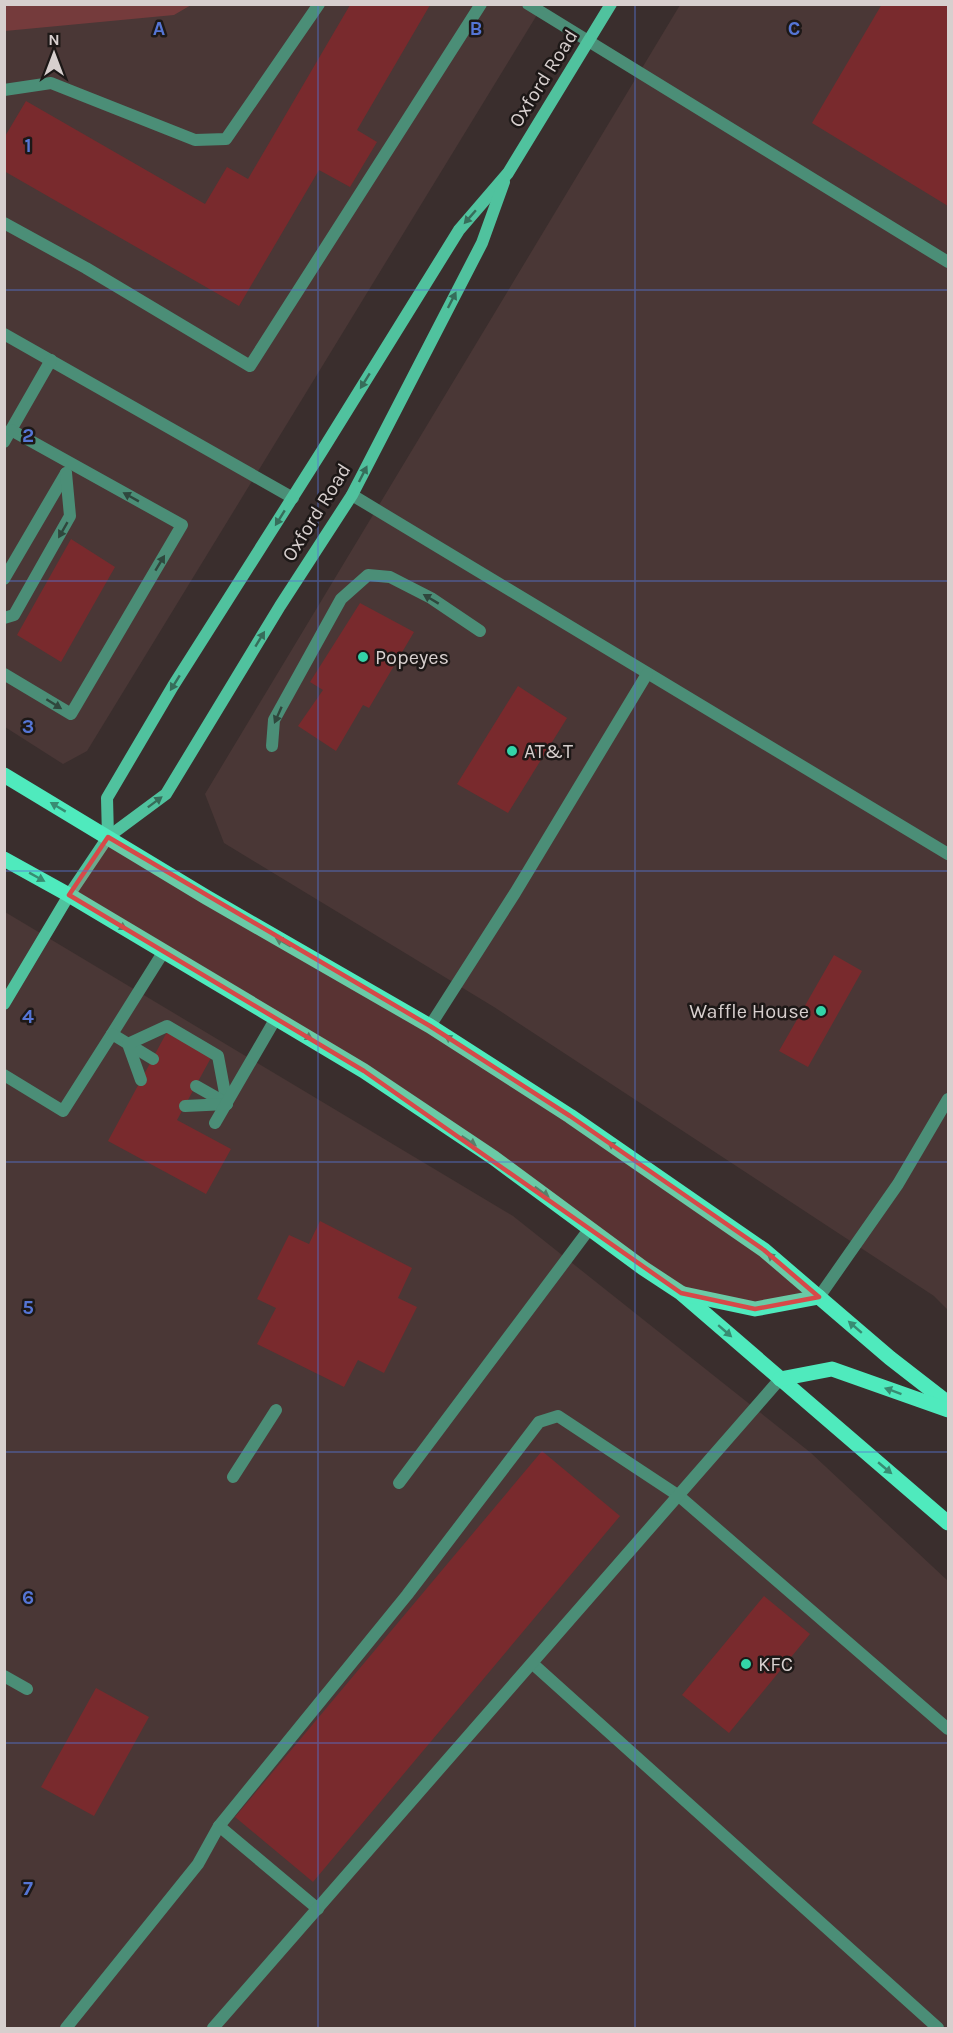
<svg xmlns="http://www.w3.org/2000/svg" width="953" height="2033" font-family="Karla,sans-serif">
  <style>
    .built { fill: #4a3736 }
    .green { fill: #753b3c }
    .building { fill: #792a2d }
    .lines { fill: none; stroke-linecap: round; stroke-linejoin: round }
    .lane { stroke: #4b8e77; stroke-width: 12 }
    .secondary { stroke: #50c29e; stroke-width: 12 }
    .primary { stroke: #4feabd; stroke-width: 15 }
    .oneway { fill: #366d5a }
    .oneway2 { fill: #2f473d }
    .oneway3 { fill: #388c72 }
    .marked { fill: #d64949; fill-opacity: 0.2; stroke: #d64949; stroke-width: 4.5; stroke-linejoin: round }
    .grid { fill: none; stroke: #5575d5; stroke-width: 1.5; stroke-opacity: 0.55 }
    .poi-dot { fill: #33d4a8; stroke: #1d1817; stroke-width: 2 }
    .labels { text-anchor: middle; stroke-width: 5; stroke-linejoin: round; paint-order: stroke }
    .street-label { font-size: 20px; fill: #d7cfce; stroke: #1d1817 }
    .poi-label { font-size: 20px; fill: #d7cfce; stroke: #1d1817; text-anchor: start }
    .grid-label { font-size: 20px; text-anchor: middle; font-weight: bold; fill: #5575d5; stroke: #1d1817; stroke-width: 5; stroke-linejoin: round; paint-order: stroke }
  </style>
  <rect width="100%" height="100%" fill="#3a2e2d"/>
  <g class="built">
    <polygon points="4,5 543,5 87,751 63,764 5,727"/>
    <polygon points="680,5 948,5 948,1310 934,1296 494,1007 224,843 205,794"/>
    <polygon points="5,912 513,1216 811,1453 948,1581 948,2028 5,2028"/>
  </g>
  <polygon class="green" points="5,4 191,4 191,5 174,15 5,31"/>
  <g class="building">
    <polygon points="882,4 948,4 948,206 812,123"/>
    <polygon points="350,5 430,5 357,130 377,142 350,187 319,170 239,306 4,171 4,138 26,101 205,204 227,167 248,179"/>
    <polygon points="71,539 115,567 61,662 17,635"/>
    <polygon points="360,603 414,632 369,708 363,705 336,751 298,726 323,690 310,682"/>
    <polygon points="518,686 567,718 508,813 457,784"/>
    <polygon points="834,955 862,971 808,1067 779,1051"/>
    <polygon points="168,1030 213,1054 177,1120 231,1149 206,1194 108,1141"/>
    <polygon points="320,1221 412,1268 398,1298 417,1307 384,1373 358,1360 344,1387 257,1344 276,1308 257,1299 289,1235 309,1244"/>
    <polygon points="542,1451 620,1516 313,1882 235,1817"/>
    <polygon points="764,1596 810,1634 729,1733 682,1695"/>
    <polygon points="96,1688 149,1717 94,1816 41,1787"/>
  </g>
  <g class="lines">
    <g class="lane">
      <polyline points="528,4 948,262"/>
      <polyline points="4,90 51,83 195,140 226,139 319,4"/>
      <polyline points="4,223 86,268 250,366 481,4"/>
      <polyline points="4,334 293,498"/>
      <polyline points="4,442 51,360"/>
      <polyline points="352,495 948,854"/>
      <polyline points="4,579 66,473"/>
      <polyline points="4,618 14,615 70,516 66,473"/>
      <polyline points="4,674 71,714 182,525 11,430"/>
      <polyline points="272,746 274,720 341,599 368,575 390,577 431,598 480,631"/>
      <polyline points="430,1026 515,893 647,674"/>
      <polyline points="112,1034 164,951"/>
      <polyline points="4,1075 63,1111 112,1034 153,1059"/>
      <polyline points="141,1080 128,1044 167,1026 218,1056 227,1104"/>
      <polyline points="196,1086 226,1103"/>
      <polyline points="185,1106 227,1104"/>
      <polyline points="215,1123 276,1018"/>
      <polyline points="819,1297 898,1184 948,1099"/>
      <polyline points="233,1477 276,1410"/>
      <polyline points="399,1483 590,1228"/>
      <polyline points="533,1664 938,2028"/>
      <polyline points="4,1676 27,1689"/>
      <polyline points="219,1826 407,1595 539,1422 558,1416 679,1496 948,1729"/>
      <polyline points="66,2028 198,1864 219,1826 318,1909"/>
      <polyline points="213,2028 780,1379"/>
    </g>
    <g class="secondary">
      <polyline points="108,837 107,798 173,686 322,451 459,230 508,173 611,4"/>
      <polyline points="4,1004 69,895 108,837 166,794 280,606 352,495 482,243 504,182"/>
    </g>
    <g class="primary">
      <polyline points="4,775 206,897 430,1026 570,1116 764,1250 890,1358 948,1403"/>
      <polyline points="4,859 69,895 364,1071 494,1158 643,1268 681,1293 948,1523"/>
      <polyline points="684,1294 755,1309 819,1297"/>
      <polyline points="780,1379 832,1369 948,1410"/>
    </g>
  </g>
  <defs><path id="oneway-solid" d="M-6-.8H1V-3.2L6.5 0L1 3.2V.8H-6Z" transform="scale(1.5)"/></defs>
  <g class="oneway">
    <use href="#oneway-solid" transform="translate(470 217) rotate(131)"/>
    <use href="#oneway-solid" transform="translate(452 300) rotate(-63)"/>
    <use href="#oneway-solid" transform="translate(365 381) rotate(122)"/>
    <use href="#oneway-solid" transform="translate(363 474) rotate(-63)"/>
    <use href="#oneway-solid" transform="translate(280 518) rotate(122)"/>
    <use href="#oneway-solid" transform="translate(260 639) rotate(-59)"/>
    <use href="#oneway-solid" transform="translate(175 683) rotate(122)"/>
    <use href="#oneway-solid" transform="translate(155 802) rotate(-37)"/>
  </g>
  <g class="oneway2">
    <use href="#oneway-solid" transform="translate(131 497) rotate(-151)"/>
    <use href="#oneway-solid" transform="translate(63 530) rotate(120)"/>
    <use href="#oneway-solid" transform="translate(160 563) rotate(-59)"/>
    <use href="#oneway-solid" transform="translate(431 599) rotate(-149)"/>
    <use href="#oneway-solid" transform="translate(54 704) rotate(32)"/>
    <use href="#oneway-solid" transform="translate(278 715) rotate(114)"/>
  </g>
  <g class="oneway3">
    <use href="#oneway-solid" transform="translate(58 807) rotate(-149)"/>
    <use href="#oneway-solid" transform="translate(37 877) rotate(29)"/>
    <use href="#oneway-solid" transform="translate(119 925) rotate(31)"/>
    <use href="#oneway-solid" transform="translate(283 942) rotate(-150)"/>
    <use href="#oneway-solid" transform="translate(305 1035) rotate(31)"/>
    <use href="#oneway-solid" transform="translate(452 1040) rotate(-148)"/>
    <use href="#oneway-solid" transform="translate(469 1141) rotate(34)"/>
    <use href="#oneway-solid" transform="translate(615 1147) rotate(-145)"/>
    <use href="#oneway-solid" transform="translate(542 1192) rotate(36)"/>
    <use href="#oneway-solid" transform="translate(774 1259) rotate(-140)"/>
    <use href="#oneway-solid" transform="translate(855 1327) rotate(-139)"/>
    <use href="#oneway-solid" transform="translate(725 1331) rotate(41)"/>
    <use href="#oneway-solid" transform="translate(893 1391) rotate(-160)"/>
    <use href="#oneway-solid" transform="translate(885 1468) rotate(40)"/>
  </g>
  <path class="marked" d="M108,837l322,189 140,90 194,134 55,47 -64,12 -74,-16 -317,-222 -295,-176z"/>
  <path class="grid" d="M318,4v2024M635,4v2024M4,290h944M4,581h944M4,871h944M4,1162h944M4,1452h944M4,1743h944"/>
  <g class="poi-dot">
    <circle cx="363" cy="657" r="6"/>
    <circle cx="512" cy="751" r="6"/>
    <circle cx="821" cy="1011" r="6"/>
    <circle cx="746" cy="1664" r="6"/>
  </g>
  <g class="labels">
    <g class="street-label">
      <text transform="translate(543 78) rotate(-58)" y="7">Oxford Road</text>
      <text transform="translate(316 512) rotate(-58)" y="7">Oxford Road</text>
    </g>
    <g class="poi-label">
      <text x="375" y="664">Popeyes</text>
      <text x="524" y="758">AT&amp;T</text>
      <text x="809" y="1018" text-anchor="end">Waffle House</text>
      <text x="758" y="1671">KFC</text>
    </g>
  </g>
  <g class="grid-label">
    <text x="159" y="35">A</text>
    <text x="476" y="35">B</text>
    <text x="794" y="35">C</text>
    <text x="28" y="152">1</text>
    <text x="28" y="442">2</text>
    <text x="28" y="733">3</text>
    <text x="28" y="1023">4</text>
    <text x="28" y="1314">5</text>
    <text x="28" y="1604">6</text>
    <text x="28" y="1895">7</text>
  </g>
  <rect width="953" height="2033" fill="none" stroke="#d7cfce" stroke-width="12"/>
  <g transform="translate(54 54)" stroke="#1d1817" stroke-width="4.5" paint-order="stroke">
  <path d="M0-4.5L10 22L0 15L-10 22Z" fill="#d7cfce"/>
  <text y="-9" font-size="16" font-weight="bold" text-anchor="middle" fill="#d7cfce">N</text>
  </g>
</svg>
